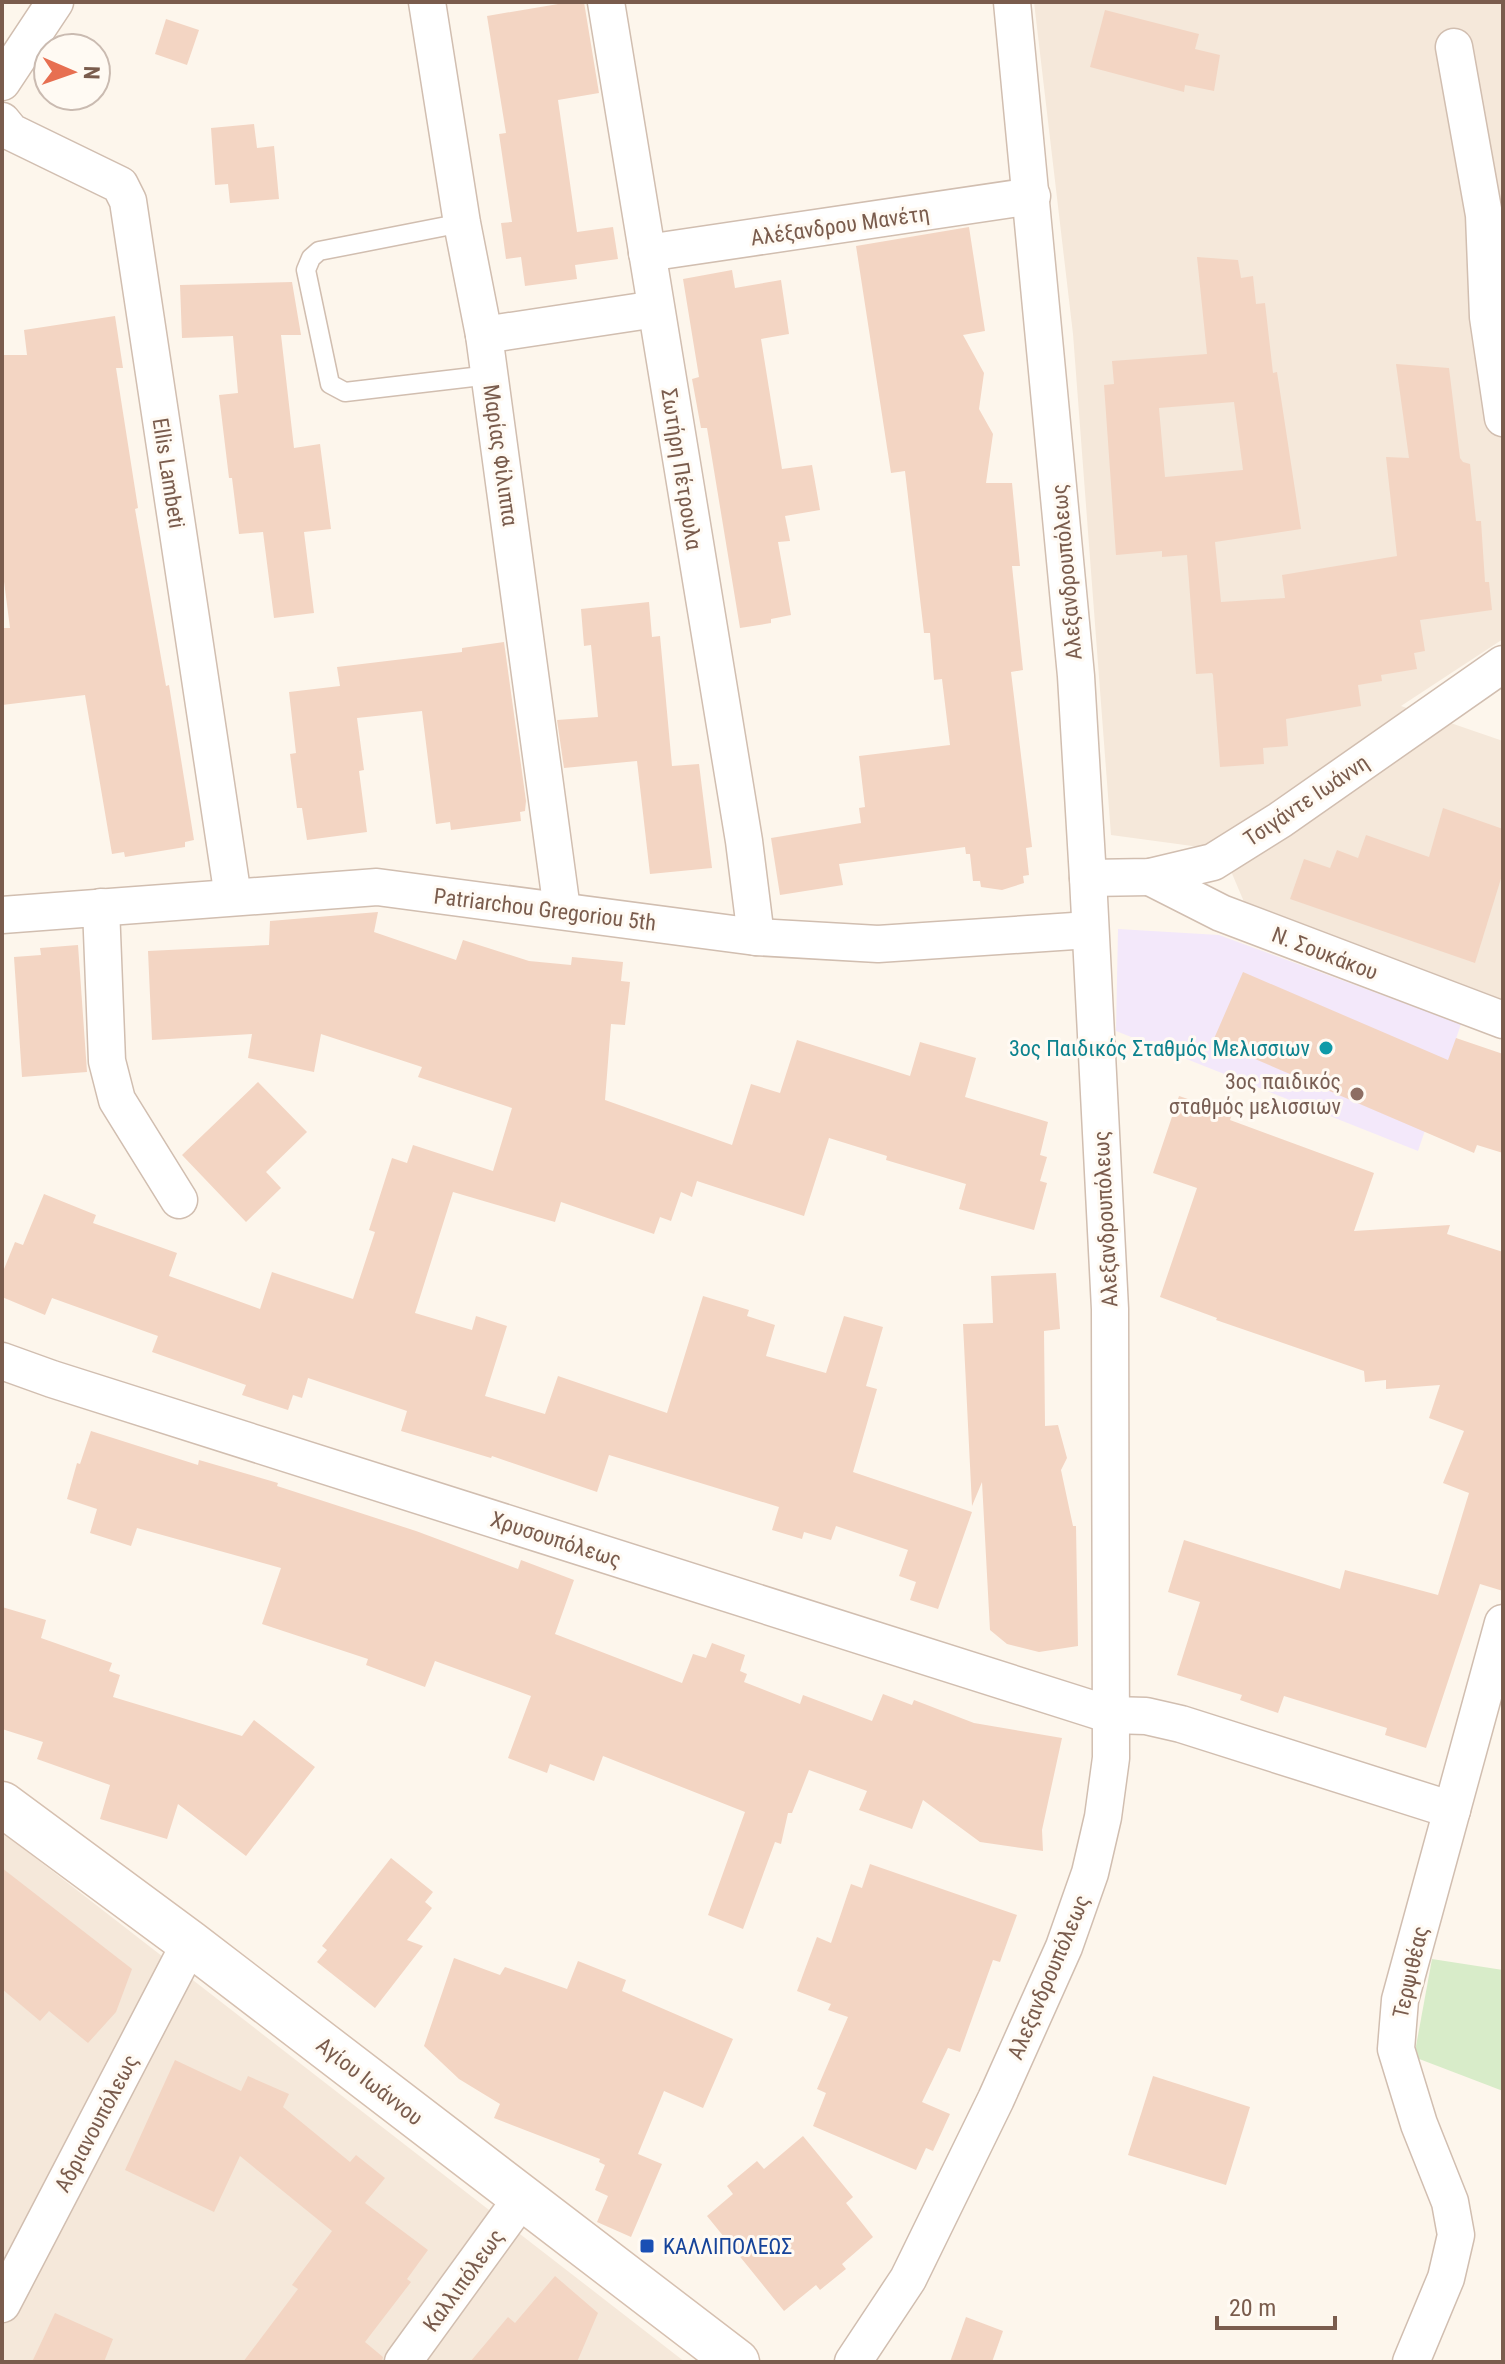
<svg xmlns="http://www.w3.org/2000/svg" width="1505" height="2364" font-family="'Roboto Condensed',sans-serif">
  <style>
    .residential { fill: #f5e8da }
    .education { fill: #f3e8fa }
    .green { fill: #d8ecc9 }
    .building { fill: #f3d5c3; fill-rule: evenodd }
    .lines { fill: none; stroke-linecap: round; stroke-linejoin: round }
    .lane-casing { stroke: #d1beb0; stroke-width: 21 }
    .street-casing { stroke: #d1beb0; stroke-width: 39 }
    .secondary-casing { stroke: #d6c0b0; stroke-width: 47 }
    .lane { stroke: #fff; stroke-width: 18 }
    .street { stroke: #fff; stroke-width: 36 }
    .secondary { stroke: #fff; stroke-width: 44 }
    .culture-dot { fill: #0f9aa8; stroke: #fffaf3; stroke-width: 3 }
    .education-dot { fill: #8d6e63; stroke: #fffaf3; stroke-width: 3 }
    .transit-dot { fill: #1a4fb4; stroke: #fffaf3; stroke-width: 3 }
    .labels { text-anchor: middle; stroke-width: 6; stroke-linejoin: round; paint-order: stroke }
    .street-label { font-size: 22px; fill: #7a5c4d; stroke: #fffaf3 }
    .culture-label { font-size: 22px; fill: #0d838f; stroke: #fffaf3; text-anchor: end }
    .education-label { font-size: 22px; fill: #785e54; stroke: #fffaf3; text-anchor: end }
    .transit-label { font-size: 22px; fill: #164399; stroke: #fffaf3; text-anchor: start }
  </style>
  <rect width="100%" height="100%" fill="#fdf6ec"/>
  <g class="residential">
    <polygon points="1034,2 1503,2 1503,639 1401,706 1503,741 1501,1000 1250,916 1222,850 1111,835 1073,334"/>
    <polygon points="2,1832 685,2362 2,2362"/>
  </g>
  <polygon class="education" points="1118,929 1219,935 1461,1024 1418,1151 1116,1031"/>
  <polygon class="green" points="1432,1959 1503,1970 1503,2091 1414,2057"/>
  <g class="building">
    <polygon points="570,2 584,2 599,93 558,100 577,232 613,227 618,259 575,265 577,279 525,286 521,257 506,259 501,223 512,222 499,134 506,133 487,16"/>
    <polygon points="1105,10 1199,34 1195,49 1220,55 1214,91 1185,85 1184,92 1090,67"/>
    <polygon points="166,19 199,30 187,65 155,54"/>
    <polygon points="254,124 257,148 274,146 279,199 230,203 228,184 215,185 211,128"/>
    <polygon points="969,227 985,331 963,335 984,373 979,409 993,434 986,483 1012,483 1020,566 1012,566 1023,670 1011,672 1032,847 1026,848 1029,875 1023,876 1024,883 1002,890 981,887 980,881 973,881 970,854 966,854 965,847 839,864 843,885 780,895 771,838 861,823 859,808 865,807 859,756 950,745 942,679 934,680 930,633 924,633 905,471 891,473 856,246"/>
    <path d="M1197,257l41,3 3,18 12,-2 3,28 9,-1 8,70 4,-1 24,157 -86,13 6,60 64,-4 -3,-23 115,-19 -11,-99 23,1 -13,-94 53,4 11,90 3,4 7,2 6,57h5l4,61h4l3,28 -72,10 5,31 -11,2 3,16 -36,6 1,6 -24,4 3,21 -75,13 2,27 -25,2 1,16 -44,3 -7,-92 -1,-2 -16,1 -9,-119 -25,2v-6l-46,4 -12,-170 10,-1 -2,-23 95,-7zM1234,402l9,68 -78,7 -6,-69z"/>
    <polygon points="732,270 735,288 781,280 789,334 761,339 782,469 812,465 820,510 785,516 790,541 778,542 791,615 771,619 771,623 740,628 707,428 701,428 692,379 699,377 683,279"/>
    <polygon points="292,282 301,335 281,335 294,448 320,444 331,529 304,532 314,613 274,618 263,532 239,534 232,478 229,478 219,395 238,393 233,336 182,338 180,285"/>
    <polygon points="115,316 123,368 116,368 138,508 135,509 166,686 169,685 194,840 185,842 185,847 125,857 124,852 112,854 85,695 2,705 2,628 10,628 2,566 2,355 27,355 24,330"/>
    <polygon points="649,602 652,637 660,636 672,766 699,764 712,868 650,874 637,761 564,768 557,720 598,717 591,645 584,646 581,609"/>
    <polygon points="504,642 526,801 525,811 520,812 521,821 451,830 450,822 436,824 422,711 357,718 364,770 359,771 367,832 307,840 302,808 297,808 290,754 296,753 289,692 340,686 337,667 462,652 462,648"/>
    <polygon points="1443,808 1503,829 1503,872 1475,963 1290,899 1304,859 1330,868 1337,850 1358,858 1366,835 1429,857"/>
    <polygon points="378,912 374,932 456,960 463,940 529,961 571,965 572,957 623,962 621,981 630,982 625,1025 611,1024 605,1100 732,1145 751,1084 780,1093 797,1040 910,1076 920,1042 976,1058 965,1097 1048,1122 1040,1155 1047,1157 1040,1181 1047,1183 1034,1230 959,1209 966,1184 886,1160 887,1156 829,1138 804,1216 697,1181 692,1197 681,1192 671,1221 660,1217 654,1234 561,1202 555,1222 453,1192 415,1313 472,1330 476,1316 507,1326 485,1396 545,1414 558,1376 667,1413 703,1296 749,1310 747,1316 775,1325 766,1356 826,1373 844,1316 883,1327 866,1386 877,1389 853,1472 972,1512 938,1609 910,1600 916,1582 899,1576 908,1550 836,1526 831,1540 804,1532 802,1539 772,1530 779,1507 609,1455 597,1492 492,1456 491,1458 401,1431 407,1411 308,1378 302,1398 293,1395 288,1410 242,1395 246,1385 152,1352 158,1336 52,1298 45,1315 2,1297 2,1274 15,1242 23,1245 44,1194 96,1215 93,1223 177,1253 169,1276 260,1309 272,1272 353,1299 375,1232 369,1230 392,1158 407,1163 413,1145 493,1171 512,1108 418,1077 422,1067 321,1034 314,1072 248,1058 252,1034 152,1040 148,951 269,945 270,921"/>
    <polygon points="78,945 87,1072 22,1077 14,957 41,955 40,948"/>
    <polygon points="1243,972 1448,1060 1456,1038 1503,1054 1503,1153 1477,1145 1474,1153 1213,1041"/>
    <polygon points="258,1082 307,1132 266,1172 281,1188 246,1222 182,1155"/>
    <polygon points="1179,1096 1232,1114 1230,1120 1374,1173 1354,1231 1450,1225 1447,1234 1503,1252 1503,1591 1480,1584 1426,1748 1385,1735 1387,1728 1284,1696 1278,1713 1240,1700 1242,1695 1177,1675 1200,1602 1168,1592 1184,1540 1340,1589 1345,1570 1438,1595 1469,1493 1443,1483 1464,1431 1429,1418 1440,1385 1386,1389 1386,1380 1365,1382 1364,1371 1216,1320 1217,1318 1160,1297 1197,1188 1153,1173"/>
    <polygon points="1056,1273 1060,1329 1044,1331 1045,1426 1058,1425 1067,1458 1061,1470 1073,1526 1076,1526 1078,1646 1039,1652 1007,1644 990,1630 982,1482 972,1506 963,1324 993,1323 991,1276"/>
    <polygon points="91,1431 198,1465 199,1460 278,1483 277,1486 416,1531 518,1569 521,1560 574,1580 555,1634 682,1683 693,1654 706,1658 712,1643 745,1655 740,1671 747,1674 744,1682 800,1704 803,1695 872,1721 883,1694 912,1705 914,1700 974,1723 1062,1738 1042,1830 1043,1851 980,1842 923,1800 912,1829 859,1810 867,1791 809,1770 792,1813 788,1813 781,1844 775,1842 743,1929 708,1915 745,1812 603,1756 594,1781 550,1764 547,1773 508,1758 531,1696 435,1661 425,1687 366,1665 368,1659 262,1624 281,1568 137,1528 131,1546 90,1533 97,1509 67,1499 77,1463 80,1464"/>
    <polygon points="2,1607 46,1620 41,1638 112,1663 109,1671 120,1675 113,1697 242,1736 254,1720 315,1767 246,1856 178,1804 167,1839 100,1819 110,1785 37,1759 43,1742 2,1729"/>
    <polygon points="391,1858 433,1892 425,1902 432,1908 407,1940 423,1946 375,2008 317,1962 327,1950 322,1946"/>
    <polygon points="870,1864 1017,1915 1000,1962 993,1960 960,2052 948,2048 922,2102 950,2114 933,2151 926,2148 916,2170 813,2126 826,2093 817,2089 848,2017 828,2010 831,2004 797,1991 817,1937 831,1943 851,1884 862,1888"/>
    <polygon points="2,1868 132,1969 116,2012 88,2043 49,2011 40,2021 2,1989"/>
    <polygon points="454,1958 500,1975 505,1967 567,1989 578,1961 626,1980 622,1991 733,2039 703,2108 664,2091 638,2154 662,2164 631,2237 597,2222 608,2196 595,2190 605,2165 599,2162 600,2159 494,2118 500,2104 459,2079 424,2046"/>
    <polygon points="175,2060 241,2091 248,2076 289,2094 283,2107 350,2162 356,2155 385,2178 365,2203 428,2250 407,2279 411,2282 365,2342 383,2357 382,2362 243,2362 298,2289 292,2285 332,2231 240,2156 214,2212 125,2170"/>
    <polygon points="1153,2076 1250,2107 1226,2185 1128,2155"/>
    <polygon points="803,2136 853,2197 846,2203 873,2237 842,2264 846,2269 820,2290 816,2285 784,2311 707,2216 733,2194 727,2186 757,2161 764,2169"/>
    <polygon points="555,2276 598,2313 577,2362 470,2362 508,2317 515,2323"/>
    <polygon points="55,2313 113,2339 104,2362 32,2362"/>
    <polygon points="966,2317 1003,2331 992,2362 950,2362"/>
  </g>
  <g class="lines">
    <defs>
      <polyline id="lane" points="462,223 319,251 311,258 306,270 330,384 345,392 490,375"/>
      <g id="street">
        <polyline points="427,2 462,223 484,335 562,910"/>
        <polyline points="606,2 744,841 756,937"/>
        <polyline points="1454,47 1484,215 1488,317 1503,418"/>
        <polyline points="2,82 55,2"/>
        <polyline points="2,121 11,132 120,185 128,201 233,897"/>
        <polyline points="647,253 1032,196"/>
        <polyline points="484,335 656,309"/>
        <polyline points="1150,877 1221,913 1503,1020"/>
        <polyline points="1088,878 1150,877 1213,862 1280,820 1503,664"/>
        <polyline points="101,907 107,1061 117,1100 179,1200"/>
        <polyline points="2,915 377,887 756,937 878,944 1089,930"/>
        <polyline points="2,1361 52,1379 1111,1715 1146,1716 1181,1724 1452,1810"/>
        <polyline points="2,2304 190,1943"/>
        <polyline points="403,2362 522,2198"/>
        <polyline points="853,2362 908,2279 996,2099 1064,1947 1090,1873 1103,1817 1111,1758 1110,1309 1088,878 1076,676 1012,2"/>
        <polyline points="1411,2362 1446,2278 1456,2235 1450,2202 1419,2124 1396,2049 1400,2000 1503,1623"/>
      </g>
      <polyline id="secondary" points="2,1804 190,1943 737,2362"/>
    </defs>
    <use href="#lane" class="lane-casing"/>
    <use href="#street" class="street-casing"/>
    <use href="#secondary" class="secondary-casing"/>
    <use href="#lane" class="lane"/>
    <use href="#street" class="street"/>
    <use href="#secondary" class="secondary"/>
  </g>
  <circle class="culture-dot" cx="1326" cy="1048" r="8"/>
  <circle class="education-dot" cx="1357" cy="1094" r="8"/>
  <rect class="transit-dot" x="639" y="2238" width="16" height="16" rx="4"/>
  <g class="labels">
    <g class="street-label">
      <text transform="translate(840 225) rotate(-8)" y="8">Αλέξανδρου Μανέτη</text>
      <text transform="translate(501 455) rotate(82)" y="8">Μαρίας Φίλιππα</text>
      <text transform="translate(682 469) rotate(81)" y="8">Σωτήρη Πέτρουλα</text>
      <text transform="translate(169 473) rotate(81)" y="8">Ellis Lambeti</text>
      <text transform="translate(1066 572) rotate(-95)" y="8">Αλεξανδρουπόλεως</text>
      <text transform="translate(1306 800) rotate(-34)" y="8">Τσιγάντε Ιωάννη</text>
      <text transform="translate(545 909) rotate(7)" y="8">Patriarchou Gregoriou 5th</text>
      <text transform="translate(1325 953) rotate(21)" y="8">Ν. Σουκάκου</text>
      <text transform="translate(1105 1219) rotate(-93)" y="8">Αλεξανδρουπόλεως</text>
      <text transform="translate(556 1539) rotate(18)" y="8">Χρυσουπόλεως</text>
      <text transform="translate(1410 1972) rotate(-77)" y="8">Τερψιθέας</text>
      <text transform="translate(1048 1977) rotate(-67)" y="8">Αλεξανδρουπόλεως</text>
      <text transform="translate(370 2081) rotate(38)" y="8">Αγίου Ιωάννου</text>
      <text transform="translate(96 2123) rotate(-62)" y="8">Αδριανουπόλεως</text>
      <text transform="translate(463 2280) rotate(-54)" y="8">Καλλιπόλεως</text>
    </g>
    <g class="culture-label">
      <text x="1310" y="1056">3ος Παιδικός Σταθμός Μελισσιων</text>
    </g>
    <g class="education-label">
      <text x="1341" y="1089">3ος παιδικός<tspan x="1341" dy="25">σταθμός μελισσιων</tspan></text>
    </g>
    <g class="transit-label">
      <text x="663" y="2254">ΚΑΛΛΙΠΟΛΕΩΣ</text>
    </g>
  </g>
  <rect width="1505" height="2364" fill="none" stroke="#7a5c4d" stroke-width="8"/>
  <g transform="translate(72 72) rotate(92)"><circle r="38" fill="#fffaf3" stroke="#cabbb1" stroke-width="2"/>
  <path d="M0-6L14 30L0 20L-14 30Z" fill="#e76f51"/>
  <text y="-12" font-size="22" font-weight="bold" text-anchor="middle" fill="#7a5c4d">N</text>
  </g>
  <path d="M1217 2316v12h118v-12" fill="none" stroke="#7a5c4d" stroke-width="4"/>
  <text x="1229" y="2316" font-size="24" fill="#7a5c4d" stroke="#fffaf3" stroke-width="6" paint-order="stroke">20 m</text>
</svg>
